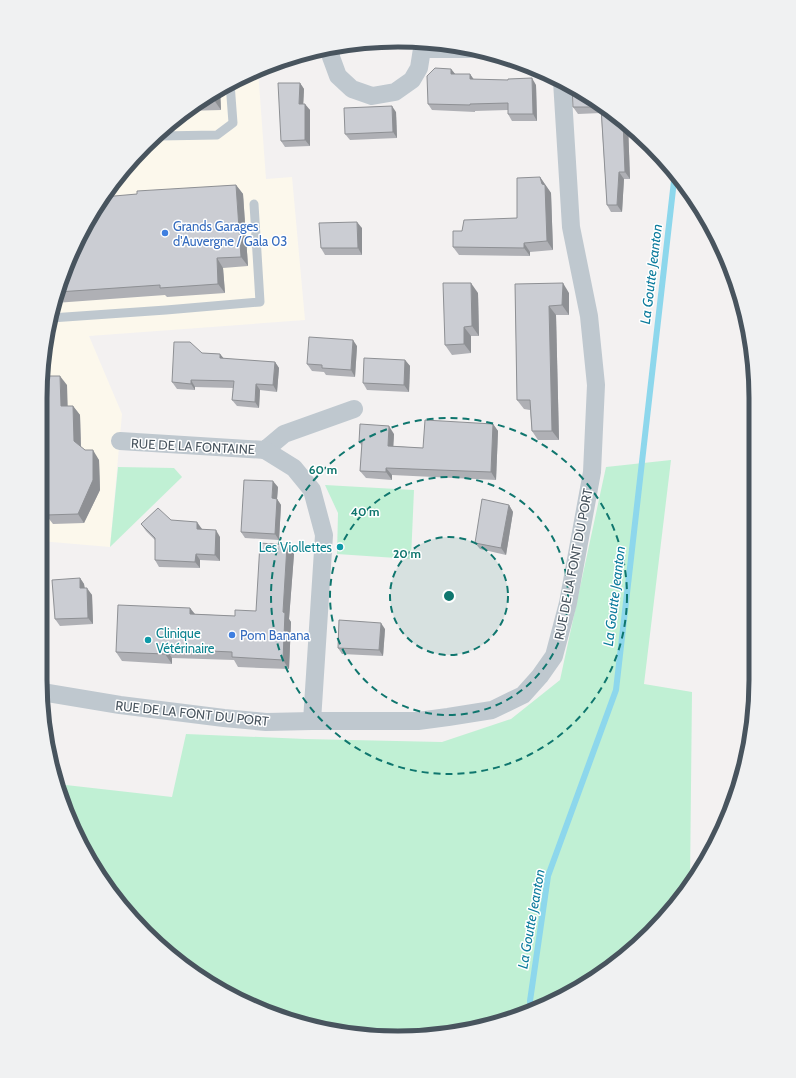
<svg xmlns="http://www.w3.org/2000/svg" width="796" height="1078" font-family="Cabin,sans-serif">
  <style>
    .commercial { fill: #fcf8ec }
    .grass { fill: #c0f0d4 }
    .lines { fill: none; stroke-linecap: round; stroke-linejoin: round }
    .stream { stroke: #8dd7ec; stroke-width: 6 }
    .lane { stroke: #bfc8cf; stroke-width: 9 }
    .street { stroke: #bfc8cf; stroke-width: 18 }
    .wall { fill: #afb0b5 }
    .shaded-wall { fill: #8e9094 }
    .building { fill: #cbcdd3; stroke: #8e9094 }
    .ring { fill: none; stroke: #0f766e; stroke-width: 2; stroke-dasharray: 7 5 }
    .shop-dot { fill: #3f7fe0; stroke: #fff; stroke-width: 1.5 }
    .culture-dot { fill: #0f9aa8; stroke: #fff; stroke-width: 1.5 }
    .labels { text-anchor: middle; stroke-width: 3; stroke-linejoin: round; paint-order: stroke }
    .shop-label { font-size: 13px; fill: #366cbe; stroke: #fff; text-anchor: start }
    .street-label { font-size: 13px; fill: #48545e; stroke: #fff }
    .culture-label { font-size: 13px; fill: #0d838f; stroke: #fff; text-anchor: end }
    .water-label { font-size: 14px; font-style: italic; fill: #0d7c9d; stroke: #fff }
    .rim { fill: none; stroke: #48545e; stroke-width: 5 }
    .centre { fill: #0f766e; stroke: #fff; stroke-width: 2 }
    .ring-label { font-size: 12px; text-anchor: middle; font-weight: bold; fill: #0f766e; stroke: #fff; stroke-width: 3; stroke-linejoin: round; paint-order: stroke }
  </style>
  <rect width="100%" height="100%" fill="#f3f1f1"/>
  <polygon class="commercial" points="258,70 266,179 292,177 305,320 89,336 122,414 110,547 40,541 40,398 52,306 100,199 180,114 239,77"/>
  <g class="grass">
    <polygon points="671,460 644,684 692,692 690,882 667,916 616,964 535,1011 445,1035 351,1035 240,1001 162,949 100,879 57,784 172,797 186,734 305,739 442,742 511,719 560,680 606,467"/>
    <polygon points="118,467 174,468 182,477 110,547"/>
    <polygon points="325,485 414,490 411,559 337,554 338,513"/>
  </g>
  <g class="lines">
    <polyline class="stream" points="531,1012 530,1001 548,876 616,690 675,172"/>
    <g class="lane">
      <polyline points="159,136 217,135 233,123 230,83"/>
      <polyline points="51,318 166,310 260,302 254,204"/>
    </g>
    <g class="street">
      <polyline points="331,48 331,57 338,76 352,89 372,96 395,92 412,80 419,68 422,49 421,42"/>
      <polyline points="422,49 470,49"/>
      <polyline points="120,441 265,450 284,434 354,409"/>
      <polyline points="265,450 294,468 312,490 324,535 312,721"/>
      <polyline points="42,692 120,705 224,718 266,722 312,721 418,721 448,717 492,710 523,695 540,676 554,656 568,603 592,472 596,385 589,316 571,227 562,81"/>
    </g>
  </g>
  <g class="wall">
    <polygon points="304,53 304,56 294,56"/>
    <polygon points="451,69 455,74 470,74 473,79 536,85 537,121 512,121 508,114 508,110 475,111 475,112 432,110 428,104"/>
    <polygon points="300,83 304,89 303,104 310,110 310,146 285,147 281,141"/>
    <polygon points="577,88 628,124 630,179 624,179 622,212 611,212 607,205 601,113 578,114 573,107"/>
    <polygon points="220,89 221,110 184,111"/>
    <polygon points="396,112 397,138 350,140 345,134"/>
    <polygon points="540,177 551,193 553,250 530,252 530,256 459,255 453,247 462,231 517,218"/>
    <polygon points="236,185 243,194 248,266 223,268 225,293 167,297 165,295 55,303 54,301 100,199 137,194"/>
    <polygon points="362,228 362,255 325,255 321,248"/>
    <polygon points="515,284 569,293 569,315 556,315 559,440 538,440 532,431 530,410 524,409 517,400"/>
    <polygon points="478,293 479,336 471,336 471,353 452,355 445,345"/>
    <polygon points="357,346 355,377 326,375 324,372 312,371 307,364"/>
    <polygon points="202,353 220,354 224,359 275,362 279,368 277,392 260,390 259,408 237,406 232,400 233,388 195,387 195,390 177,389 172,382"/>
    <polygon points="405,360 410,366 409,392 367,390 363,383"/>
    <polygon points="67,385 67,406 73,406 80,415 81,447 85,450 99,460 100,490 84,523 53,524 46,515 45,407"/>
    <polygon points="493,424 498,431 496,480 392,475 392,480 366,478 360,471 362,446 359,442 394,434 393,446 423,448"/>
    <polygon points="278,487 277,499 281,505 279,540 245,538 241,532"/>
    <polygon points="509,505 513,512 506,555 480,549 475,543"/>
    <polygon points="171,520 202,529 220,537 220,561 200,560 200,568 159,567 155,560 155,540 146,531 141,524"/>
    <polygon points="287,545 294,554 289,619 291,622 289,669 238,667 234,660 172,658 172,664 122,661 116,652 190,608 195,614 235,616 256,611"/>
    <polygon points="80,578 84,584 85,588 92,595 93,624 60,626 55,619"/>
    <polygon points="385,629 383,656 342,654 338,648"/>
  </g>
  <g class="shaded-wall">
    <polygon points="451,69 456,75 451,74"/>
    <polygon points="470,74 475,81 470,79"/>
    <polygon points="532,78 536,85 537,121 533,114"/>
    <polygon points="300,83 304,89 303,110 299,104"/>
    <polygon points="220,89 221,110 214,100 214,93"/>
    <polygon points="305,104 310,110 310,146 305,140"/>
    <polygon points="392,106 396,112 397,138 393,132"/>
    <polygon points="623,121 628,124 630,179 625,172"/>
    <polygon points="619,172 624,179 622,212 617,205"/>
    <polygon points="540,177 551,193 553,250 547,241 542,184"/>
    <polygon points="236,185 243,194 248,266 241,257"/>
    <polygon points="357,222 362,228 362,255 358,248"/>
    <polygon points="524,243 530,252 530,256 524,248"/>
    <polygon points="217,258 223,268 225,293 218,284"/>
    <polygon points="471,283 478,293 479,336 472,326"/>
    <polygon points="563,283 569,293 569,315 562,305"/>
    <polygon points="549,306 556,315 559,440 552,431"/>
    <polygon points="464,327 471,336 471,353 464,344"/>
    <polygon points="353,340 357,346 355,377 351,370"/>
    <polygon points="220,354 225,360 220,358"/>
    <polygon points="405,360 410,366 409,392 404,385"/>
    <polygon points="275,362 279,368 277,392 273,385"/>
    <polygon points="60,376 67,385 68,415 61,406"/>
    <polygon points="191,380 195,387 195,390 191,384"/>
    <polygon points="256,384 260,390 259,408 255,402"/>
    <polygon points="73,406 80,415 81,450 74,441"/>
    <polygon points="493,424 498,431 496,480 491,472"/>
    <polygon points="389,426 394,434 393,453 388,446"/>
    <polygon points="93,450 99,460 100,490 84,523 78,514"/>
    <polygon points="386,468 392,475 392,480 386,472"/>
    <polygon points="273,481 278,487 277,499 281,505 279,540 275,534 272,498"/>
    <polygon points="509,505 513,512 506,555 501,548"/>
    <polygon points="197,522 202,529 201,536 197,529"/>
    <polygon points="216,530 220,537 220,561 215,555"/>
    <polygon points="287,545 294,554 289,619 291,622 289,669 283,660 283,612"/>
    <polygon points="196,554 200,560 200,568 195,562"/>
    <polygon points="80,578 84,584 85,595 80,588"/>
    <polygon points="87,588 92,595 93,624 88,618"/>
    <polygon points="190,608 197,617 190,614"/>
    <polygon points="381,623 385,629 383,656 379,650"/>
    <polygon points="166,649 172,658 172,664 165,654"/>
  </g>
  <g class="building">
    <polygon points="435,68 451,69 451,74 470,74 470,79 508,80 508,79 532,78 533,114 508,114 508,103 470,104 470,105 428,104 427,76"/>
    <polygon points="278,83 300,83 299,104 305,104 305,140 281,141"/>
    <polygon points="572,86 577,88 623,121 625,172 619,172 617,205 607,205 601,107 573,107"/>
    <polygon points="214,93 214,100 201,101"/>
    <polygon points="392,106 393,132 345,134 344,108"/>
    <polygon points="540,177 542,184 545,185 547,241 524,243 524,248 453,247 453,231 462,231 464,220 517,218 517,178"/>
    <polygon points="236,185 241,257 217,258 218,284 160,288 160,285 58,292 100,199 103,197 137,194 137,191"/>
    <polygon points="357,222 358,248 321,248 319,223"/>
    <polygon points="443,283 471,283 472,326 464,327 464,344 445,345"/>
    <polygon points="563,283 562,305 549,306 552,431 532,431 530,400 517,400 515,284"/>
    <polygon points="309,337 353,340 351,370 322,368 322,365 307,364"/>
    <polygon points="174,342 190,342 202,353 220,354 220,358 275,362 273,385 256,384 255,402 232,400 234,381 191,380 191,384 172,382"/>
    <polygon points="364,358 405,360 404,385 363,383"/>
    <polygon points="44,376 60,376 61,406 73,406 74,441 85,450 93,450 93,480 78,514 46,515 44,407 45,407"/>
    <polygon points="425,420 493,424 491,472 386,468 386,472 360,471 362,442 359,442 360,424 389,426 388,446 423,448"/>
    <polygon points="244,480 273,481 272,498 277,499 275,534 241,532"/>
    <polygon points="482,499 509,505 501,548 475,543"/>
    <polygon points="158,508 171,520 197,522 197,529 216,530 215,555 196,554 195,562 155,560 155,538 141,524"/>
    <polygon points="260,543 287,545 283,612 285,613 283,660 232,657 232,652 166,649 165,654 116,652 118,605 190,608 190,614 235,616 235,610 256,611"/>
    <polygon points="80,578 80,588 87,588 88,618 55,619 52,580"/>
    <polygon points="339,620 381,623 379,650 338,648"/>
  </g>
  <circle cx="449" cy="596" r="59" fill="#0f766e" fill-opacity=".12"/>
  <g class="ring">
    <circle cx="449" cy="596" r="59"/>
    <circle cx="449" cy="596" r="119"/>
    <circle cx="449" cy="596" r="178"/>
  </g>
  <g class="shop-dot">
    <circle cx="165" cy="233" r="4"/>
    <circle cx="232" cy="635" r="4"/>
  </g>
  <g class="culture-dot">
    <circle cx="340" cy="547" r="4"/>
    <circle cx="148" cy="640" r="4"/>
  </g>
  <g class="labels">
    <g class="shop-label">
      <text x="173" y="231">Grands Garages<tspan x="173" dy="15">d'Auvergne / Gala 03</tspan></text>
      <text x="240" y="640">Pom Banana</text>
    </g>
    <g class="street-label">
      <text transform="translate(193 446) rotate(3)" y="5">RUE DE LA FONTAINE</text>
      <text transform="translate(573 564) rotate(-79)" y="5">RUE DE LA FONT DU PORT</text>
      <text transform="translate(192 713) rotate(6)" y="5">RUE DE LA FONT DU PORT</text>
    </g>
    <g class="culture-label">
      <text x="332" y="552">Les Viollettes</text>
      <text x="156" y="638" text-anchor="start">Clinique<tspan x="156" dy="15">Vétérinaire</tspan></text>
    </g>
    <g class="water-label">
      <text transform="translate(651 274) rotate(-83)" y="5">La Goutte Jeanton</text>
      <text transform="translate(614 596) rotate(-83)" y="5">La Goutte Jeanton</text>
      <text transform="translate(531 919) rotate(-80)" y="5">La Goutte Jeanton</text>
    </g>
  </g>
  <path d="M0 0H796V1078H0ZM398 47H398A351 351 0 0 1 749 398V680A351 351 0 0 1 398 1031H398A351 351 0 0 1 47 680V398A351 351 0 0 1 398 47Z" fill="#f0f1f2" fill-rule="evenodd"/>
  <path class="rim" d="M398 47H398A351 351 0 0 1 749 398V680A351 351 0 0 1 398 1031H398A351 351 0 0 1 47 680V398A351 351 0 0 1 398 47Z"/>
  <circle cx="449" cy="596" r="6" class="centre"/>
  <g class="ring-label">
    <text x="323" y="474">60 m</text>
    <text x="365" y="516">40 m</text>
    <text x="407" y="558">20 m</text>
  </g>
</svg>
